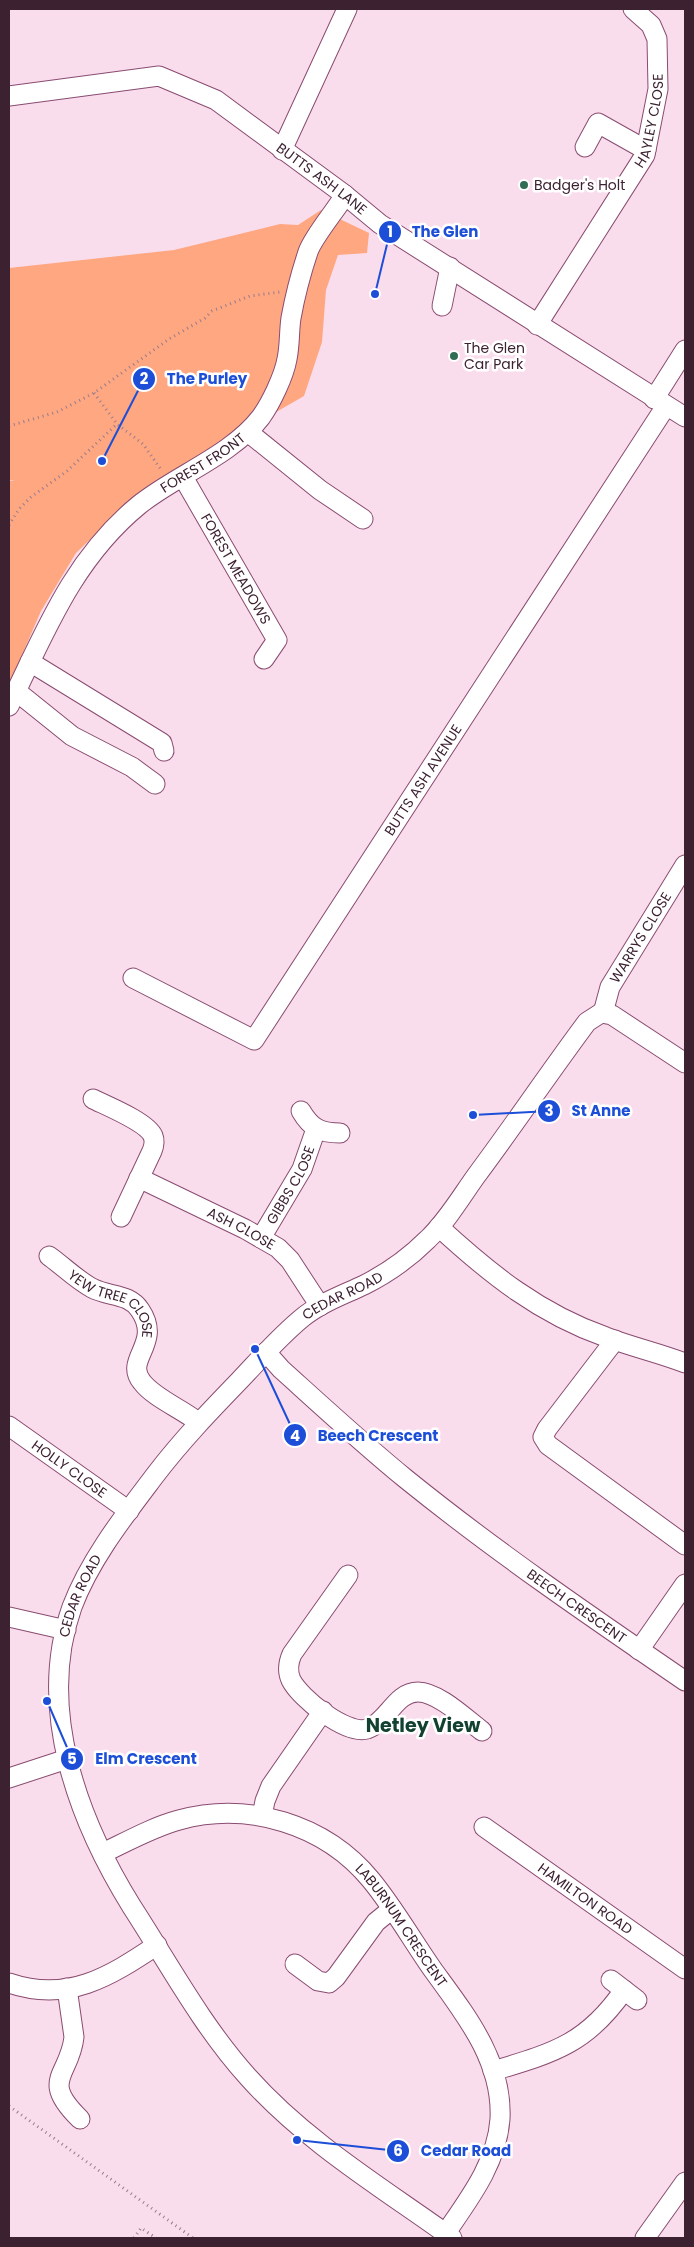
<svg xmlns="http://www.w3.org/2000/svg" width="694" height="2247" font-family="Poppins,sans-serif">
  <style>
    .green { fill: #fea781 }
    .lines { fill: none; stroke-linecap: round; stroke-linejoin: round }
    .minor-casing { stroke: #894c71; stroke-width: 21 }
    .path { stroke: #987c8c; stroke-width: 3; stroke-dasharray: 1 4; stroke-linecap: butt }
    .minor { stroke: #fff; stroke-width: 19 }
    .poi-dot { fill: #336c54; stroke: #fff; stroke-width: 2 }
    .labels { text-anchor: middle; stroke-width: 5; stroke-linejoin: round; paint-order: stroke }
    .street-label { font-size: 14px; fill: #3c2131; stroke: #fff }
    .poi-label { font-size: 14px; fill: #3c2131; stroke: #fff; text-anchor: start }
    .district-label { font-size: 19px; font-weight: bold; fill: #12412f; stroke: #fff }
    .leader { fill: none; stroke: #1d4ed8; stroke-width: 2 }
    .callout-dot { fill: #1d4ed8; stroke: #fff; stroke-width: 2 }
    .mark-label { font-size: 15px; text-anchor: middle; font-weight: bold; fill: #fff }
    .callout-label { font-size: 15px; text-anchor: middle; font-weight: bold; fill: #1d4ed8; stroke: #fff; stroke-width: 5; stroke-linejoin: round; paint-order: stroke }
  </style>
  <rect width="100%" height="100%" fill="#fadded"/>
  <polygon class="green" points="321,210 369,233 367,253 338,255 326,290 322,342 304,396 222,443 120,511 76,553 41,611 9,685 9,481 15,481 9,480 9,268 174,250 280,224 298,225"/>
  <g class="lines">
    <defs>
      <g id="minor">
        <path id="s1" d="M9,96l150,-20 57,24 129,95 35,29 305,193"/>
        <polyline points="585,147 598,123 646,150"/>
        <polyline points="282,150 347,9"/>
        <polyline points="442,306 450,267"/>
        <path id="s2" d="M537,325l108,-170 13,-66 -1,-50 -6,-14 -18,-16"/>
        <polyline points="654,399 685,350"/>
        <polyline points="248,432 320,490 363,519"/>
        <path id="s3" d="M183,477l94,163 -13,19"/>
        <polyline points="30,662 162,743 164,751"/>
        <polyline points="16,691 72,736 132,767 155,784"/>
        <path id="s4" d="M9,706c36,-74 64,-147 130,-201 37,-30 92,-49 122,-88 10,-14 23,-41 26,-58 3,-14 2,-28 4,-41 4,-22 10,-45 17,-66 5,-15 28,-42 37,-57"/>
        <path id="s5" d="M133,978l121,62 412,-634"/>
        <path id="s6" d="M603,1013l7,-26 75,-122"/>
        <path d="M93,1099c14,7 54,23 60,37 2,5 1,10 -1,15l-31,66"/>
        <path d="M301,1111c10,17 19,22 39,22"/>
        <path id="s7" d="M139,1178l106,51 33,19 12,12 30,46"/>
        <path d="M439,1227c51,47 101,87 167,110 26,10 53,16 79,26"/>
        <path id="s8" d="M261,1238l41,-69 14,-40"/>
        <path id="s9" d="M49,1256c14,10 28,24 43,32 17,9 37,5 48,22 23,34 -17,49 2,72 12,16 40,27 56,40"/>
        <polyline points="615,1340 547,1429 543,1437 548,1445 685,1545"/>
        <path id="s10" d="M266,1352l15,17c41,37 82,75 125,110 89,72 184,137 279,202"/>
        <path id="s11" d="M9,1426l120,85"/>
        <path d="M348,1575l-56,79c-4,9 -5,17 -1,26 9,18 55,55 76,49 21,-7 28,-37 51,-37 20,0 48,27 64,39"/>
        <polyline points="9,1617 66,1630"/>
        <polyline points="639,1650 685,1584"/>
        <polyline points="9,1778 67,1759"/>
        <polyline points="262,1816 265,1801 271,1786 323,1711"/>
        <path id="s12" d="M484,1827l201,142"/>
        <path id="s13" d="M103,1853c25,-12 50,-26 76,-33 69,-19 146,4 192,60 23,28 41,60 62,90 32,44 70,91 67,149 -3,44 -31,80 -55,115"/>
        <polyline points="295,1964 318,1981 329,1983 336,1977 376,1922 392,1909"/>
        <polyline points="611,1980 637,2000"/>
        <path d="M9,1983c59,20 100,-6 148,-38"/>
        <path d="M67,1988l7,49c-4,39 -35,42 6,82"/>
        <path d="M493,2071c60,-18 94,-27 131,-81"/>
        <path id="s14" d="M452,2238c-71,-51 -146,-96 -204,-161 -46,-51 -79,-113 -116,-170 -54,-87 -96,-198 -60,-300 18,-48 53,-92 84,-133 26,-34 55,-64 84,-94 20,-21 39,-43 62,-62 18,-15 41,-23 62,-33 24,-12 45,-27 64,-46 19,-18 33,-42 48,-63 38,-51 73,-103 111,-154l14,-9 11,2 73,48"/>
        <polyline points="645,2238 685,2182"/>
      </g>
    </defs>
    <use href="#minor" class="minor-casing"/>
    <g class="path">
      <polyline points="94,393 117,424 143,444 162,471"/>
      <polyline points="9,426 57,412 94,393 169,339 205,318 212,311 250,296 280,292"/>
      <polyline points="9,525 19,509 31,497 67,471 117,424"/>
      <polyline points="9,2106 193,2238"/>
      <polyline points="134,2238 141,2228 156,2238"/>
    </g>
    <use href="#minor" class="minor"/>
  </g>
  <g class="poi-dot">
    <circle cx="524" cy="185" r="5"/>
    <circle cx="454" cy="356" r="5"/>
  </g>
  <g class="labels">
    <g class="street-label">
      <text dy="5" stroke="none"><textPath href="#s2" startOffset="236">HAYLEY CLOSE</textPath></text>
      <text dy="5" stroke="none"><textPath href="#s1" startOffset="345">BUTTS ASH LANE</textPath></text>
      <text dy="5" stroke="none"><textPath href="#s4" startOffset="318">FOREST FRONT</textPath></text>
      <text dy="5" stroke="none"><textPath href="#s3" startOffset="106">FOREST MEADOWS</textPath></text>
      <text dy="5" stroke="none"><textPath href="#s5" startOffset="446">BUTTS ASH AVENUE</textPath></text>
      <text dy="5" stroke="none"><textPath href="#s6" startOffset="85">WARRYS CLOSE</textPath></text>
      <text dy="5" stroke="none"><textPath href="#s8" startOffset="61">GIBBS CLOSE</textPath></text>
      <text dy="5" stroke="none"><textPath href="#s7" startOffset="114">ASH CLOSE</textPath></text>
      <text dy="5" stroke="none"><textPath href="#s14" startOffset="1201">CEDAR ROAD</textPath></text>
      <text dy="5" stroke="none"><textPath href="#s9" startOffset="82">YEW TREE CLOSE</textPath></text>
      <text dy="5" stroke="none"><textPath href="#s11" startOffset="74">HOLLY CLOSE</textPath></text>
      <text dy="5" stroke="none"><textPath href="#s14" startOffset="796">CEDAR ROAD</textPath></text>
      <text dy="5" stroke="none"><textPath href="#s10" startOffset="402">BEECH CRESCENT</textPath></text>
      <text dy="5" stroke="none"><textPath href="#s12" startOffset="124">HAMILTON ROAD</textPath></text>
      <text dy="5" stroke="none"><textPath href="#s13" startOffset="350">LABURNUM CRESCENT</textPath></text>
    </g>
    <g class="poi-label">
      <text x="534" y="190">Badger's Holt</text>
      <text x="464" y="353">The Glen<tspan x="464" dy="16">Car Park</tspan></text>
    </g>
    <g class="district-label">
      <text x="423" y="1732">Netley View</text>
    </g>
  </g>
  <path class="leader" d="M375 294L390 232M102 461L144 379M473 1115L549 1111M255 1349L295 1435M47 1701L72 1759M297 2140L398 2151"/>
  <g class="callout-dot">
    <circle cx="375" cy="294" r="5"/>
    <circle cx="102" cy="461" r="5"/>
    <circle cx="473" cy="1115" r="5"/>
    <circle cx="255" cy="1349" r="5"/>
    <circle cx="47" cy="1701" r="5"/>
    <circle cx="297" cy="2140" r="5"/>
    <circle cx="390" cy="232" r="12"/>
    <circle cx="144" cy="379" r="12"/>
    <circle cx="549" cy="1111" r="12"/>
    <circle cx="295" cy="1435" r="12"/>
    <circle cx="72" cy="1759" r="12"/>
    <circle cx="398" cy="2151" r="12"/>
  </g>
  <g class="mark-label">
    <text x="390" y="237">1</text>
    <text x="144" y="384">2</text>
    <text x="549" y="1116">3</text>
    <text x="295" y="1441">4</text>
    <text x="72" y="1764">5</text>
    <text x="398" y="2156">6</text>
  </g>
  <g class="callout-label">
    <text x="445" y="237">The Glen</text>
    <text x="207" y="384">The Purley</text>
    <text x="601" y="1116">St Anne</text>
    <text x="378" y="1441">Beech Crescent</text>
    <text x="146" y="1764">Elm Crescent</text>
    <text x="466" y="2156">Cedar Road</text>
  </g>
  <rect width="694" height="2247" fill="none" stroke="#3c2131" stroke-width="20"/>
</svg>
